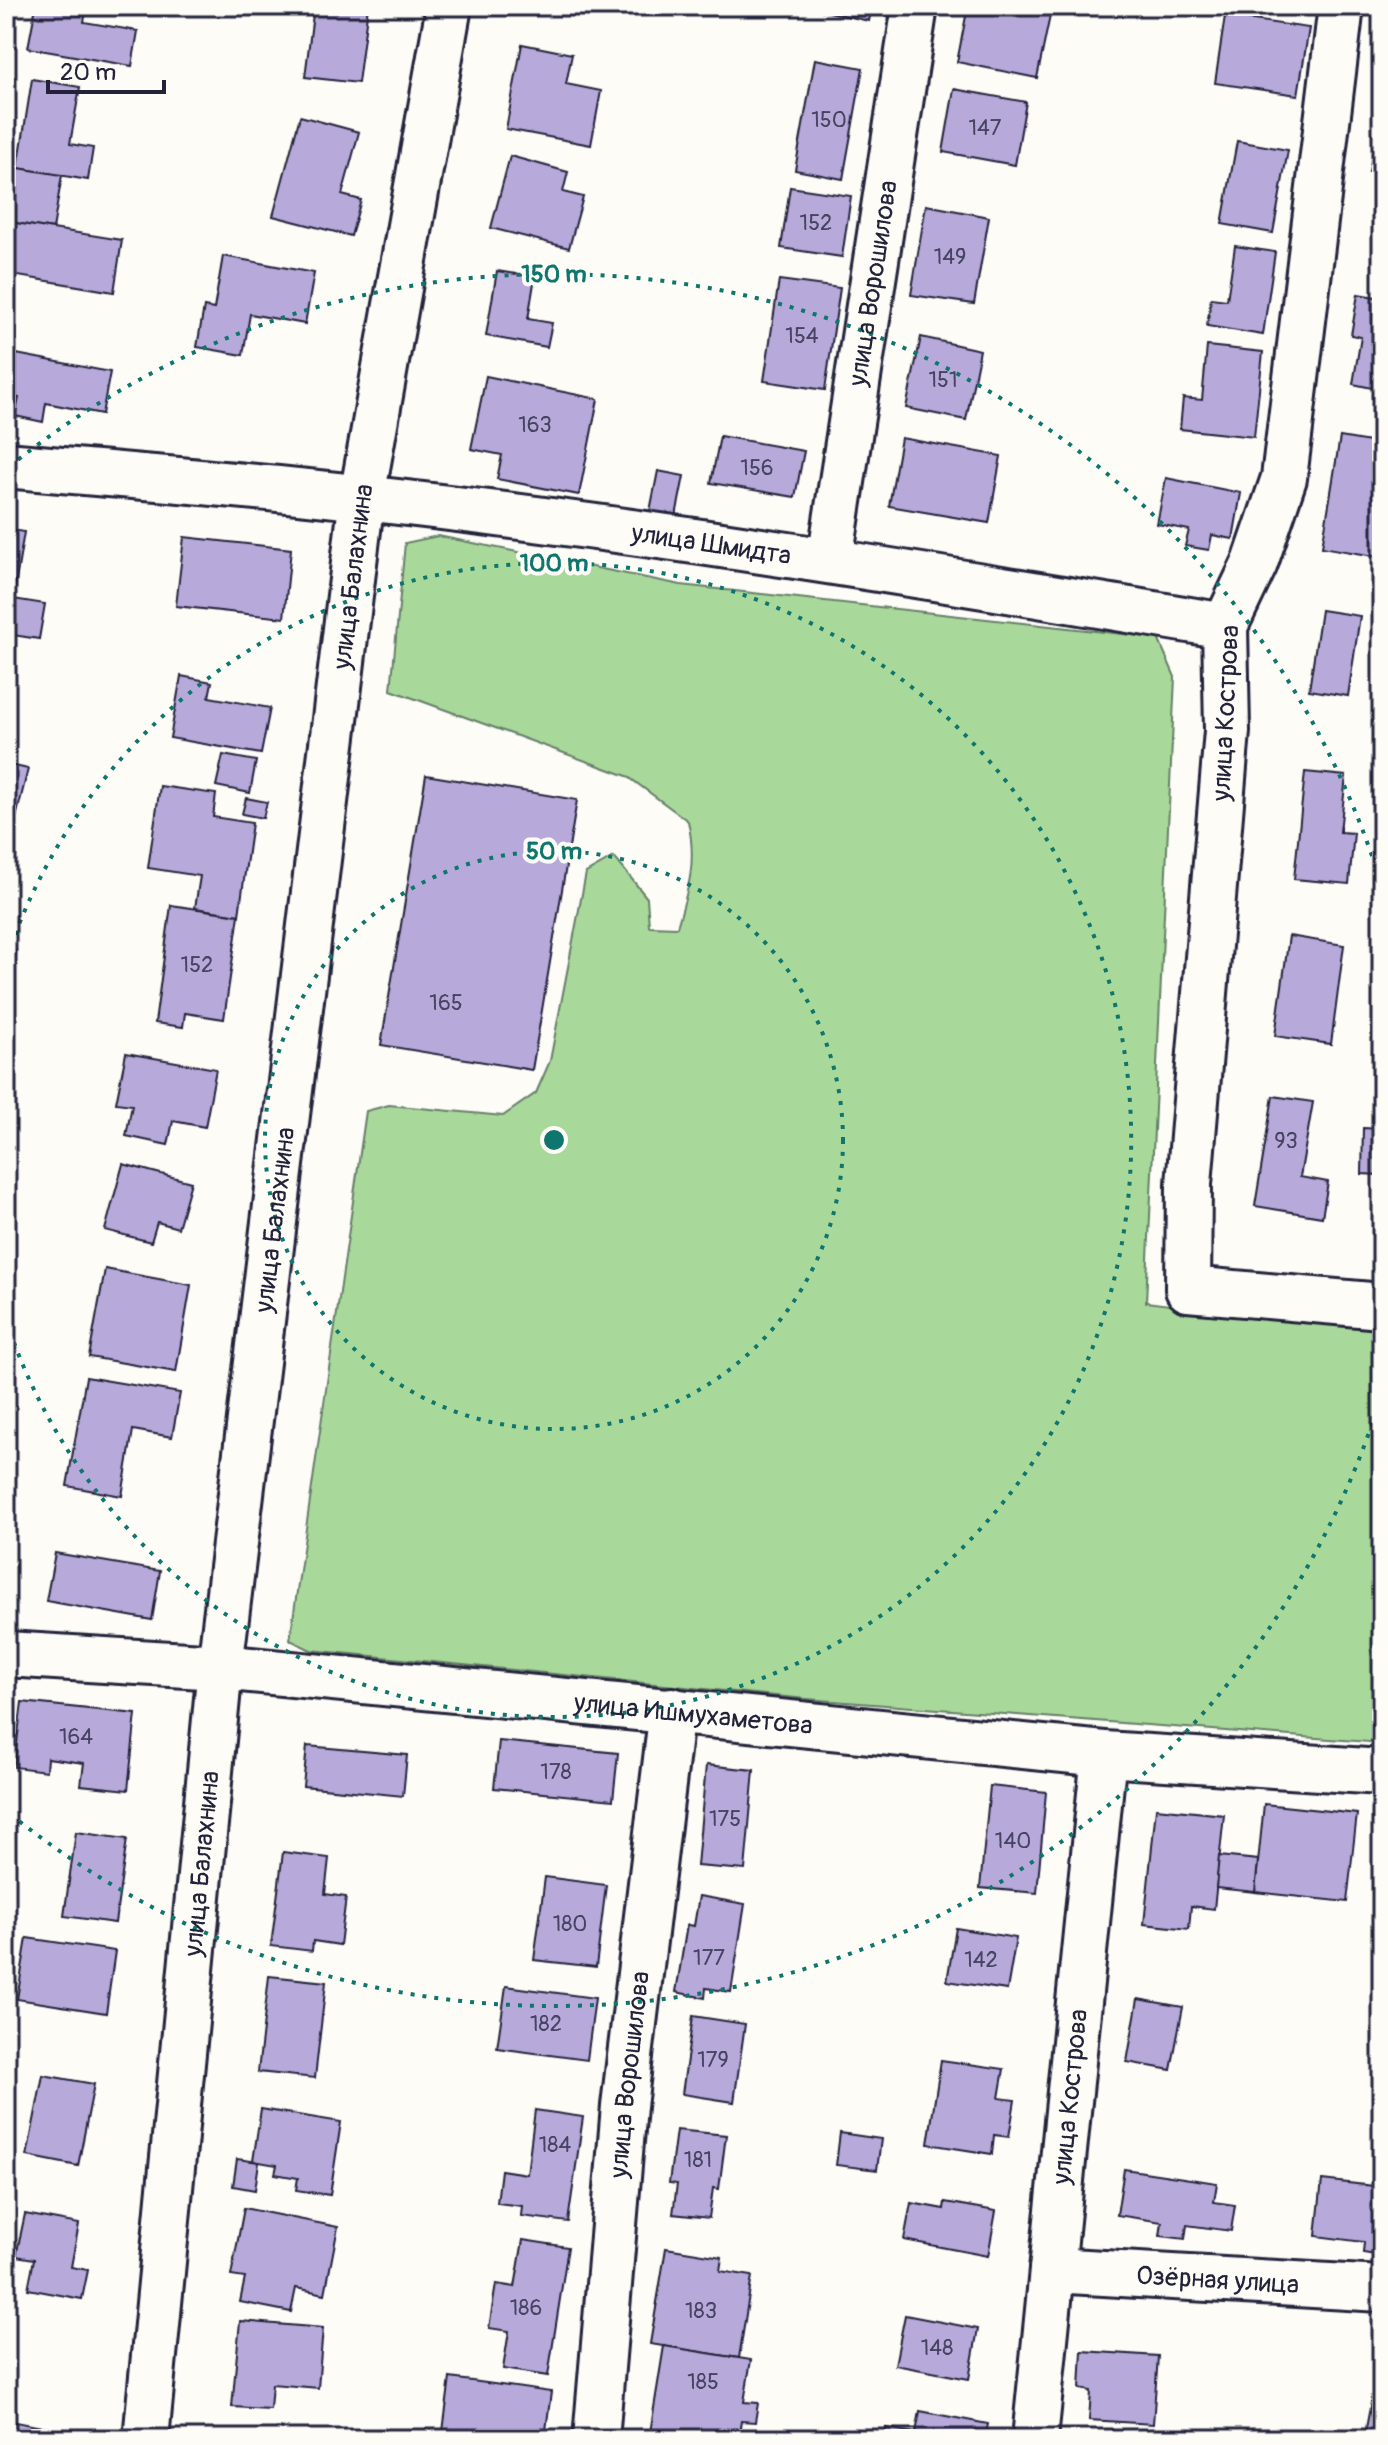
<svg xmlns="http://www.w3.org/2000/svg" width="1388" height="2445" font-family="Pangolin,sans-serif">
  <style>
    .green { fill: #a9d99a; stroke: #667e6a; stroke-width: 2 }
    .building { fill: #b7aada; stroke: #22223b; stroke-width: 2 }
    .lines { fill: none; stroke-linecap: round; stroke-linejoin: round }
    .minor-casing { stroke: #22223b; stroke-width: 50 }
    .minor { stroke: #fdfcf7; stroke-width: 44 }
    .ring { fill: none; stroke: #0f766e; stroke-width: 4; stroke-dasharray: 4 8 }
    .labels { text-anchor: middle; stroke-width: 8; stroke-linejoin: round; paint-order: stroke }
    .number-label { font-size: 22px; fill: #474463 }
    .street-label { font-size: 26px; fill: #22223b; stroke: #fdfcf7 }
    .centre { fill: #0f766e; stroke: #fdfcf7; stroke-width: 4 }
    .ring-label { font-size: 24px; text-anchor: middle; font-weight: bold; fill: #0f766e; stroke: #fdfcf7; stroke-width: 8; stroke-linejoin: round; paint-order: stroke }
  </style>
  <rect width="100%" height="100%" fill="#fdfcf7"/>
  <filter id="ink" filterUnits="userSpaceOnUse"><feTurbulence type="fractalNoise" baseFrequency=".0125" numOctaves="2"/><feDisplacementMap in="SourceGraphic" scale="16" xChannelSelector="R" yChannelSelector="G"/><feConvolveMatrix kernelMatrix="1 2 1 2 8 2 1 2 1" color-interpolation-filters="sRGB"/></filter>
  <g filter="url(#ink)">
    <path class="green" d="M438,536l243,49 477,53 17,39 -29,625 77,10 159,13v418l-575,-44 -496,-49 -21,-10 76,-529 23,-6 114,11 33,-23 14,-32 36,-188 28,-16 33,41 2,28 28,1c12,-40 20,-65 11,-106l-61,-45 -236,-86 14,-147z"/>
    <g class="building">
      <polygon points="36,6 87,6 84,22 138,31 132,66 28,48"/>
      <polygon points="314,6 368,6 358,83 305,77"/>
      <polygon points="802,6 872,6 869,21"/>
      <polygon points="968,6 1052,6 1037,78 957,62"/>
      <polygon points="1225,16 1309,28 1298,95 1215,83"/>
      <polygon points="522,44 572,54 566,84 601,91 591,145 506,129"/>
      <polygon points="815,59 863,68 843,179 795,170"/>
      <polygon points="32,79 80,87 70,144 93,148 88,180 18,168"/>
      <polygon points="954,89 1026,102 1015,165 943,152"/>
      <polygon points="1382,106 1382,175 1369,172"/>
      <polygon points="300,116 359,132 342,195 361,200 351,236 273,216"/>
      <polygon points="1237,141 1288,150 1273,233 1222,224"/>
      <polygon points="510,156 568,172 563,192 583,197 569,248 491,228"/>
      <polygon points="18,168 62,175 53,229 9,222"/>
      <polygon points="790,187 851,196 842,257 781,248"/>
      <polygon points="926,205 989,217 974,304 911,295"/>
      <polygon points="9,222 122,240 114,292 6,274"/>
      <polygon points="1235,246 1275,252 1263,335 1207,326 1211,298 1227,300"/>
      <polygon points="223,256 314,273 305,324 250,314 243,355 197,347 204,307 214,309"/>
      <polygon points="497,271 535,277 528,319 552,323 547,347 486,336"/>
      <polygon points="779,280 840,288 825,390 764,381"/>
      <polygon points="1358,294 1382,298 1382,374 1375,373 1372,388 1353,384 1361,337 1351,335"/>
      <polygon points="921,337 980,350 966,420 906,408"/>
      <polygon points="1207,346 1263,352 1254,437 1180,429 1183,398 1202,400"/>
      <polygon points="6,352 110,372 102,414 46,403 43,422 15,416 19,398 6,395"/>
      <polygon points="486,376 598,399 579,495 497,479 502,455 471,449"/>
      <polygon points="720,436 804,451 795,497 711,483"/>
      <polygon points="1340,437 1382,444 1380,557 1322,547"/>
      <polygon points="901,438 1001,456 989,523 889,506"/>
      <polygon points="658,471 684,476 675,521 649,516"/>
      <polygon points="1166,478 1241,493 1233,539 1212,535 1209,550 1185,546 1189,530 1157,524"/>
      <polygon points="6,529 24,532 13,599 45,604 39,639 6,634"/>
      <polygon points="184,537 291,549 284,618 176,606"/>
      <polygon points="1321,610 1360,616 1348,696 1309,690"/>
      <polygon points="181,676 212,682 209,697 270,708 261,754 170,738"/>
      <polygon points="223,755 256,761 250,793 216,786"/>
      <polygon points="6,764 28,769 13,830 6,828"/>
      <polygon points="1305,772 1346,776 1340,832 1354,833 1349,884 1294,879"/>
      <polygon points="426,775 577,800 532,1070 381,1045"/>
      <polygon points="160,786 216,794 213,817 252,823 239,915 195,908 200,876 148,868"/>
      <polygon points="246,798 267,802 263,818 242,814"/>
      <polygon points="171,905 239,915 224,1019 185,1013 183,1027 155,1023"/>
      <polygon points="1289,936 1344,945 1331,1044 1275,1036"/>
      <polygon points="6,949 16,951 8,998 6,997"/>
      <polygon points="126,1053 216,1069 205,1127 173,1121 168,1145 126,1136 132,1105 116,1103"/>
      <polygon points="1273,1096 1313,1102 1300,1177 1328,1182 1322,1217 1255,1206"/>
      <polygon points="1363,1128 1382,1129 1382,1212 1378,1212 1379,1175 1362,1174"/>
      <polygon points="123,1164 191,1182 178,1228 157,1222 151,1242 105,1230"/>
      <polygon points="105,1269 191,1285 176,1372 89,1357"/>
      <polygon points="86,1377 180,1393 172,1437 133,1430 122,1496 67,1486"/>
      <polygon points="55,1553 160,1571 152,1620 46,1601"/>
      <polygon points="22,1702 136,1714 128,1790 81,1785 84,1763 47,1758 46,1771 14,1767"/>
      <polygon points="499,1741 618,1753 613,1800 494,1788"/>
      <polygon points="307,1746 407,1755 403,1796 303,1786"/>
      <polygon points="706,1765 754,1770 745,1870 697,1866"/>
      <polygon points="990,1786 1046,1792 1037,1893 980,1888"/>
      <polygon points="1264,1804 1357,1814 1347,1902 1255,1892"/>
      <polygon points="1156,1808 1224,1815 1214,1909 1191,1906 1189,1929 1144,1924"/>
      <polygon points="76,1832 127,1839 115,1923 64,1916"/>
      <polygon points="283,1852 329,1858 325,1894 346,1897 340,1945 313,1941 312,1951 271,1946"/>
      <polygon points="1219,1856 1258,1860 1255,1892 1216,1888"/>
      <polygon points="545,1877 606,1885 596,1967 534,1960"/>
      <polygon points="699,1896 745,1904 731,1992 706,1988 705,1998 676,1992 687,1925 694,1926"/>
      <polygon points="956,1928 1016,1938 1007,1990 947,1981"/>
      <polygon points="27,1938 115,1951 106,2013 17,1999"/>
      <polygon points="269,1976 326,1982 315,2078 258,2072"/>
      <polygon points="506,1986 595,1998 587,2060 497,2048"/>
      <polygon points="1138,1999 1183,2007 1171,2070 1127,2062"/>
      <polygon points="693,2016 745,2024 734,2102 682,2094"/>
      <polygon points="941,2060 1004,2069 999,2098 1015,2100 1009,2137 994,2135 992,2154 928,2144"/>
      <polygon points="43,2075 94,2084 78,2166 27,2156"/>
      <polygon points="261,2109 341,2122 330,2195 296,2190 298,2178 275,2174 277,2165 253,2161"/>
      <polygon points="535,2110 583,2117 568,2222 521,2216 522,2206 497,2203 501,2170 527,2174"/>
      <polygon points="676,2130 726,2135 719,2189 713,2188 709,2218 673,2214 677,2184 669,2183"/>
      <polygon points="840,2133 881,2139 877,2170 836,2165"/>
      <polygon points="237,2159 259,2162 255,2190 233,2186"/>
      <polygon points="1124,2169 1217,2183 1214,2202 1235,2205 1231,2231 1187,2225 1185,2239 1160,2236 1162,2222 1117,2215"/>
      <polygon points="1322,2180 1382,2187 1382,2256 1363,2253 1364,2242 1316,2236"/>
      <polygon points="945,2202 996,2211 988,2256 904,2240 911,2203 944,2209"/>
      <polygon points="244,2208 338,2227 325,2294 296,2288 291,2312 240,2302 245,2278 231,2276"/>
      <polygon points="25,2214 79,2224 71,2267 88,2270 82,2299 28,2289 34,2259 16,2256"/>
      <polygon points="523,2240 568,2247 548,2376 503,2369 509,2331 489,2328 496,2284 515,2287"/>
      <polygon points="666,2248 722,2257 720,2271 752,2276 739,2358 650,2344"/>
      <polygon points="905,2315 978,2329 969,2379 895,2365"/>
      <polygon points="240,2321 323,2328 318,2388 272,2384 270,2409 232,2407"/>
      <polygon points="664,2346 751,2360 744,2402 758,2403 755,2422 741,2421 738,2439 649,2439"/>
      <polygon points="1082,2351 1158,2356 1153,2424 1089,2420 1091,2391 1080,2389"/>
      <polygon points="1379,2359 1382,2359 1382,2439 1364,2439"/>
      <polygon points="450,2378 551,2392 545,2438 494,2431 493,2439 442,2439"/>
      <polygon points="920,2411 988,2424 985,2439 884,2439 886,2428 916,2433"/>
      <polygon points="6,2420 62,2431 60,2439 6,2439"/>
    </g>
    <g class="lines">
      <defs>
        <g id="minor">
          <polyline points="1341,6 1284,478 1255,563 1225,626 1227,731 1189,1184 1188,1289 1382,1306"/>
          <path id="s1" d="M6,465c119,11 238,19 357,33 289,32 575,80 862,128"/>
          <path id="s2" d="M830,560l85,-554"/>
          <path id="s3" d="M6,1654l214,13 884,87 278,18"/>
          <path id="s4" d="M1052,2270l330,19"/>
          <path id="s5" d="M146,2439l74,-772 142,-1170 87,-491"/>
          <path id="s6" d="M596,2439l28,-333 48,-396"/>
          <path id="s7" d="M1035,2439l69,-685"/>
        </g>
      </defs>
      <use href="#minor" class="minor-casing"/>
      <use href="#minor" class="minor"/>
    </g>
  </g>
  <g class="ring">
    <circle cx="554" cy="1140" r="289"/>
    <path d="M7 957A577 577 0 1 1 7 1323"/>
    <path d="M1380 1400A866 866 0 0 1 9 1813M9 467A866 866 0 0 1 1380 880"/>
  </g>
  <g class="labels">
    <g class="number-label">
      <text x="829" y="127">150</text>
      <text x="985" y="135">147</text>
      <text x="816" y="230">152</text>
      <text x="950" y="264">149</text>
      <text x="802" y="343">154</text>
      <text x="943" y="387">151</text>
      <text x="535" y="432">163</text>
      <text x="757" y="475">156</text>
      <text x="197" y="972">152</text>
      <text x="446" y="1010">165</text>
      <text x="1286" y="1148">93</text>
      <text x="76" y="1744">164</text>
      <text x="556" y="1779">178</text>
      <text x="725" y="1826">175</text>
      <text x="1013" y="1848">140</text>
      <text x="570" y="1931">180</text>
      <text x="709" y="1965">177</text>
      <text x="981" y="1967">142</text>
      <text x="546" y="2031">182</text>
      <text x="713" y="2067">179</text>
      <text x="555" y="2152">184</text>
      <text x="698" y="2167">181</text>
      <text x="526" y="2315">186</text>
      <text x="701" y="2318">183</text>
      <text x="937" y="2355">148</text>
      <text x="703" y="2389">185</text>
    </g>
    <g class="street-label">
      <text dy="9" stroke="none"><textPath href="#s2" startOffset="280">улица Ворошилова</textPath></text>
      <text dy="9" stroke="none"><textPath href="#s1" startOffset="710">улица Шмидта</textPath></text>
      <text dy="9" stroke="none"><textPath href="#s5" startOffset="1874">улица Балахнина</textPath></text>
      <text transform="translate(1225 713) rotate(-87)" y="9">улица Кострова</text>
      <text dy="9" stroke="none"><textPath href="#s5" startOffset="1226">улица Балахнина</textPath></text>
      <text dy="9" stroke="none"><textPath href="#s3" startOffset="690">улица Ишмухаметова</textPath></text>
      <text dy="9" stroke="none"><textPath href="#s5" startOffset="578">улица Балахнина</textPath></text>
      <text dy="9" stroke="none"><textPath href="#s6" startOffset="366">улица Ворошилова</textPath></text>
      <text dy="9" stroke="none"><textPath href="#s7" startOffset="344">улица Кострова</textPath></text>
      <text dy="9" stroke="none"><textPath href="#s4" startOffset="166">Озёрная улица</textPath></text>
    </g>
  </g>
  <circle cx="554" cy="1140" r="12" class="centre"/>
  <g class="ring-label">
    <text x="554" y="282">150 m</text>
    <text x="554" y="571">100 m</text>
    <text x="554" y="859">50 m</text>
  </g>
  <rect width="1388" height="2445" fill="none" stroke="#fdfcf7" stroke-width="32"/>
  <rect x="16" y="16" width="1356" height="2413" fill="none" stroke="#22223b" stroke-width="3" filter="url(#ink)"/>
  <path d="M48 80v12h116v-12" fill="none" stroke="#22223b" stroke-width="4"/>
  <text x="60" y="80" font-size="24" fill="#22223b" stroke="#fdfcf7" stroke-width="6" paint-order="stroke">20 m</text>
</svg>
